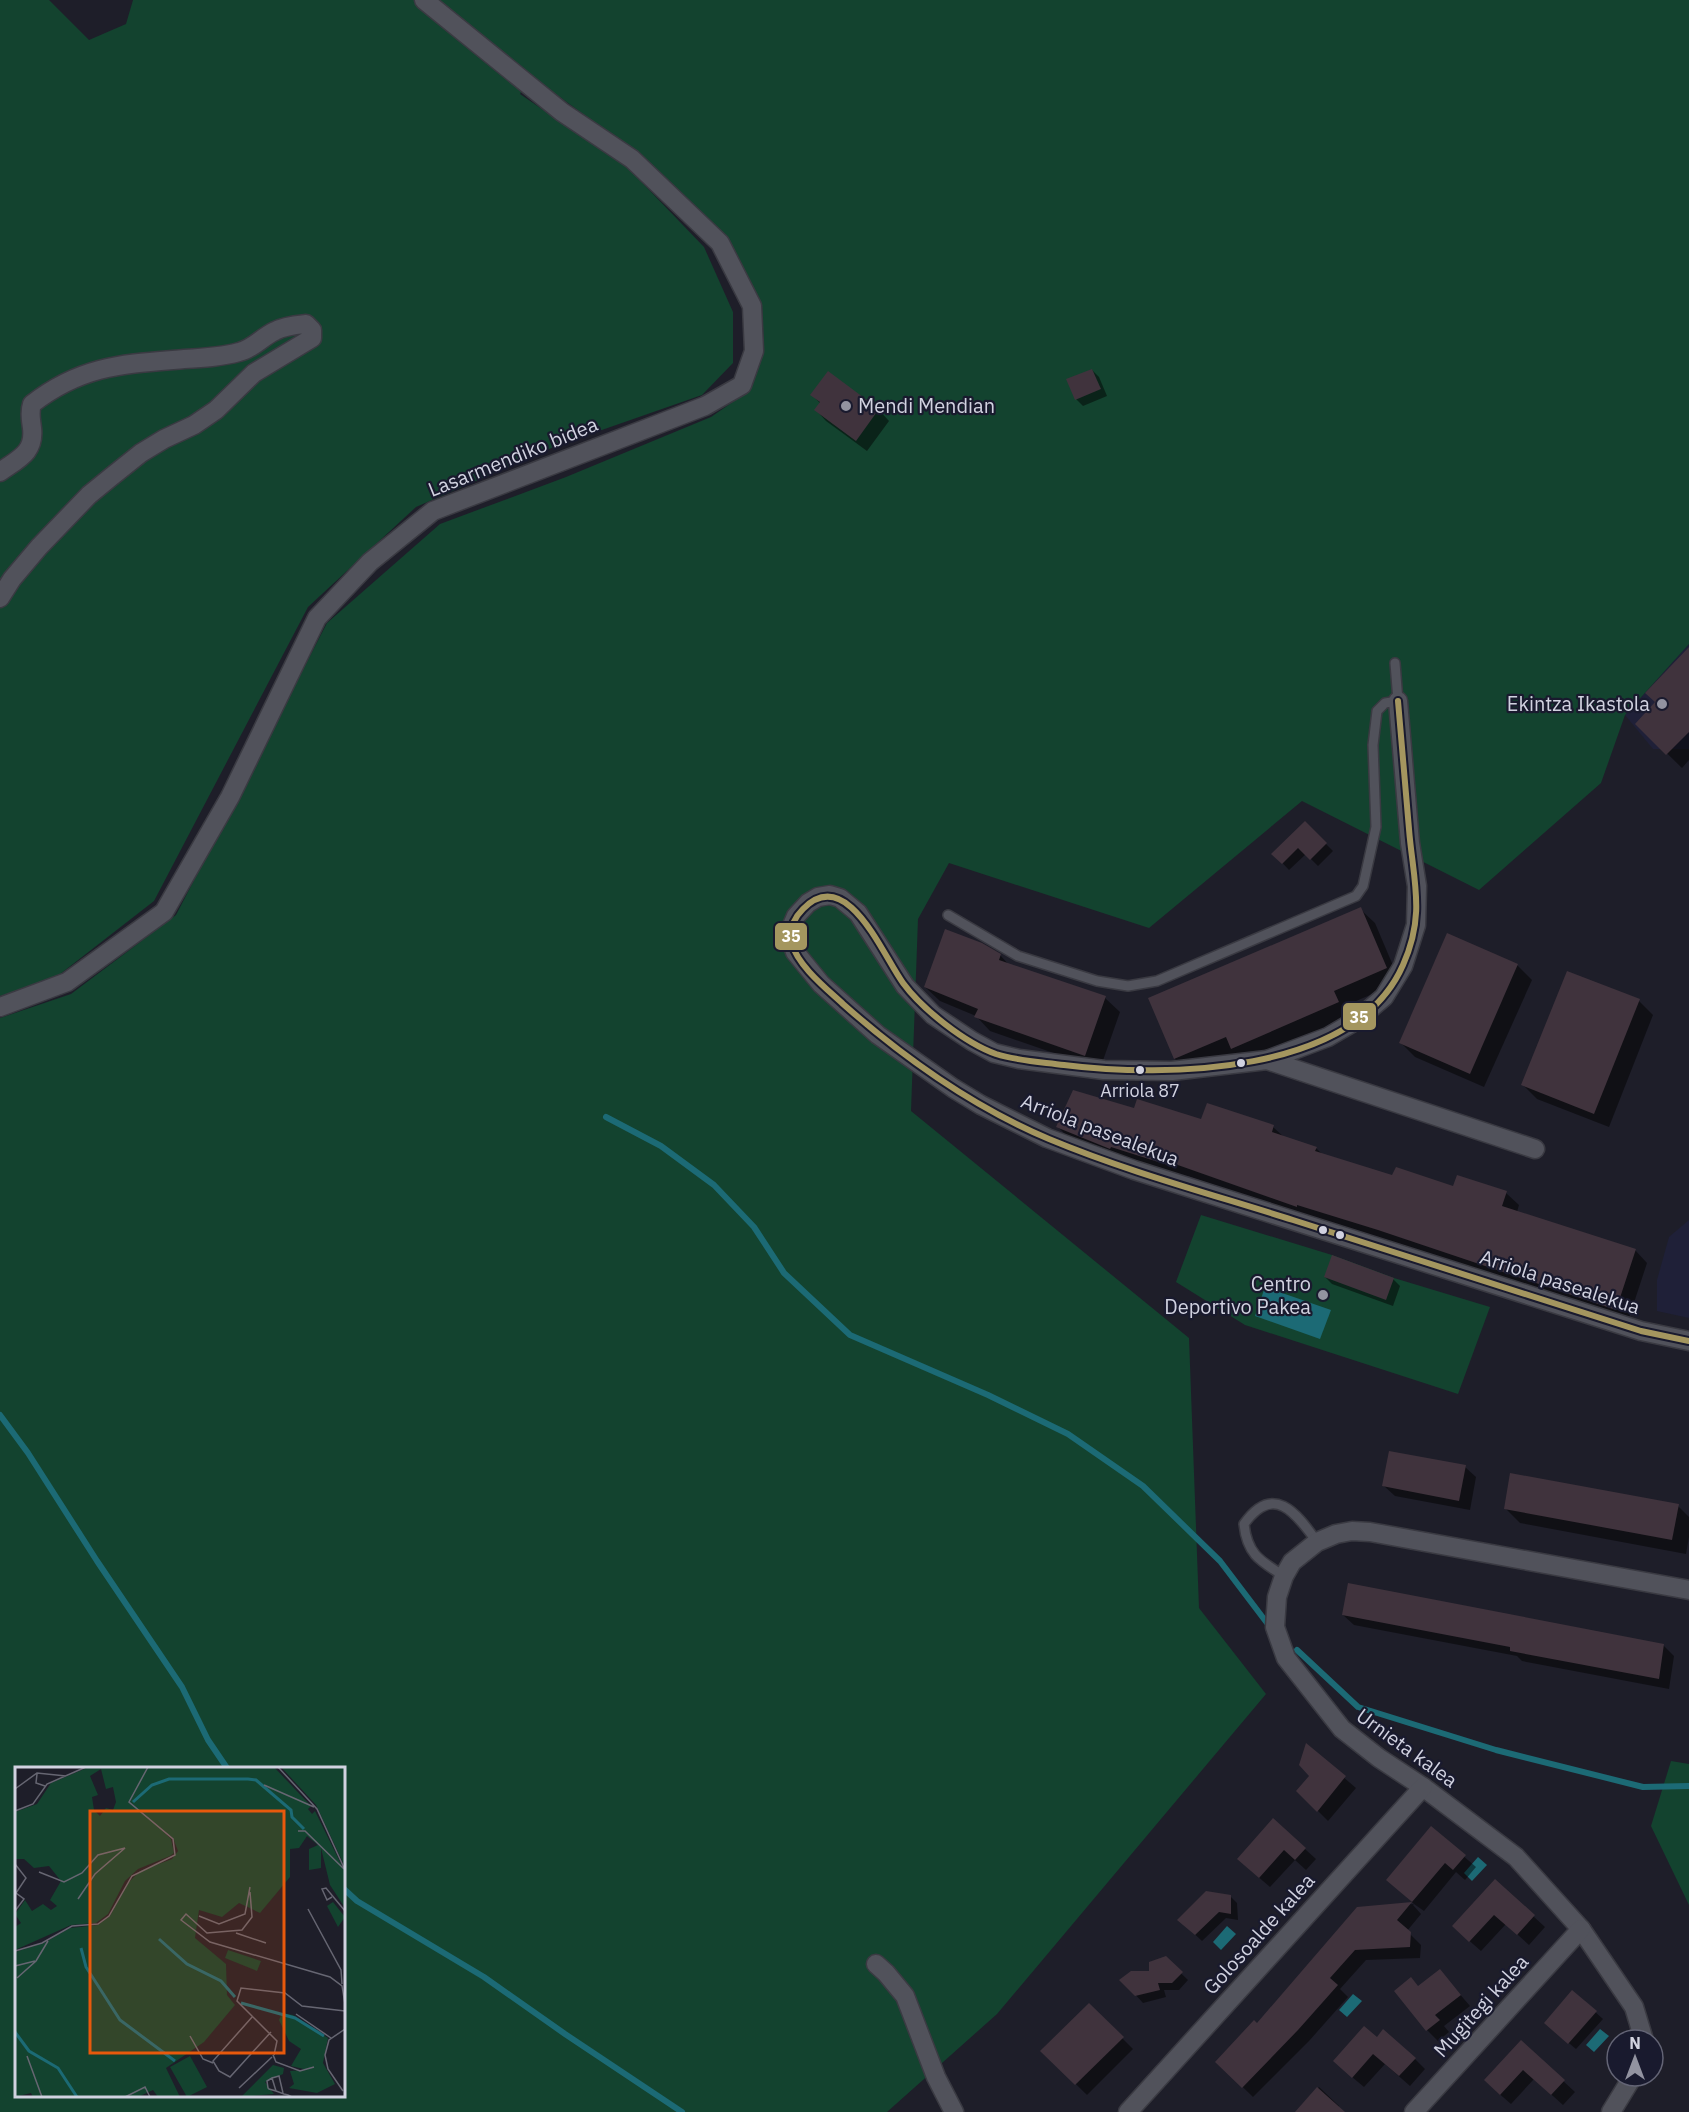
<svg xmlns="http://www.w3.org/2000/svg" width="1689" height="2112" font-family="'IBM Plex Sans',sans-serif">
  <style>
    .built { fill: #1f2038 }
    .green { fill: #13432f; fill-rule: evenodd }
    .water { fill: #1c6a75 }
    .shadow { fill: #0007 }
    .lines { fill: none; stroke-linecap: round; stroke-linejoin: round }
    .stream { stroke: #1c6a75; stroke-width: 6 }
    .building { fill: #40333d }
    .lane-casing { stroke: #3a3a42; stroke-width: 12 }
    .street-casing { stroke: #3a3a42; stroke-width: 21 }
    .lane { stroke: #51525b; stroke-width: 9 }
    .street { stroke: #51525b; stroke-width: 18 }
    .bus-1-casing { stroke: #191a2e; stroke-width: 10 }
    .bus-1 { stroke: #a4965f; stroke-width: 6 }
    .poi-dot { fill: #9293a0; stroke: #191a2e; stroke-width: 2 }
    .bus-dot { fill: #d1d2e0; stroke: #191a2e; stroke-width: 2 }
    .labels { text-anchor: middle; stroke-width: 4.5; stroke-linejoin: round; paint-order: stroke }
    .bus-label { font-size: 18px; fill: #d1d2e0; stroke: #191a2e }
    .poi-label { font-size: 20px; fill: #d1d2e0; stroke: #191a2e; text-anchor: end }
    .street-label { font-size: 20px; fill: #d1d2e0; stroke: #191a2e }
    .inset-river { fill: none; stroke: #1c6a75; stroke-width: 3 }
    .inset-road { fill: none; stroke: #666672; stroke-width: 1.5 }
    .view { fill: #e8590c; fill-opacity: 0.15; stroke: #e8590c; stroke-width: 3 }
    .inset-edge { fill: none; stroke: #d1d2e0; stroke-width: 3 }
    .line-badge { stroke: #191a2e; stroke-width: 2 }
    .badge-label { font-size: 16px; text-anchor: middle; font-weight: bold; fill: #fff }
  </style>
  <rect width="100%" height="100%" fill="#1e1e29"/>
  <g class="built">
    <polygon points="1689,644 1689,749 1653,749 1625,715"/>
    <polygon points="1689,1220 1689,1318 1657,1311 1657,1280 1669,1237"/>
  </g>
  <g class="green">
    <path d="M0,0h49l40,40 37,-16 7,-24h1556v644l-64,71 -24,68 -122,107 -177,-89 -153,127 -200,-65 -31,56 -7,192 278,227 10,270 67,86 -269,320 -110,98h-887v-1094l71,-24 105,-79 151,-292 113,-99 126,-47 145,-60 39,-27 14,-42 -2,-42 -38,-71 -82,-78 -111,-81 -11,18 108,74 76,79 29,65v51l-31,32 -146,51 -140,61 -108,100 -154,294 -99,77 -55,18zM16,1768h328v328h-328z"/>
    <polygon points="1201,1215 1332,1255 1394,1278 1490,1307 1458,1394 1245,1325 1176,1282"/>
    <polygon points="1671,1761 1689,1764 1689,1905 1651,1826"/>
  </g>
  <g class="water">
    <polygon points="1265,1287 1331,1310 1320,1339 1255,1316"/>
    <polygon points="1478,1857 1487,1865 1472,1881 1464,1873"/>
    <polygon points="1227,1926 1236,1934 1221,1950 1213,1942"/>
    <polygon points="1353,1994 1362,2001 1347,2017 1339,2010"/>
    <polygon points="1600,2029 1609,2036 1594,2052 1586,2045"/>
  </g>
  <g class="shadow">
    <polygon points="1092,370 1099,377 1107,396 1083,406 1076,399"/>
    <polygon points="828,373 879,410 889,421 867,451 826,421 816,410 821,404 812,395"/>
    <polygon points="1689,649 1689,760 1682,768 1637,724 1656,702"/>
    <polygon points="1305,823 1333,851 1318,866 1306,854 1289,870 1274,854"/>
    <polygon points="1360,909 1375,923 1400,982 1347,1005 1352,1017 1247,1062 1237,1053 1190,1073 1175,1059 1150,999"/>
    <polygon points="1000,955 1010,966 1105,998 1120,1012 1100,1069 990,1031 976,1016 940,1001 925,987"/>
    <polygon points="1517,965 1532,980 1484,1087 1415,1057 1401,1043"/>
    <polygon points="1639,1001 1653,1015 1609,1127 1537,1099 1523,1085"/>
    <polygon points="1134,1110 1202,1121 1273,1127 1285,1138 1316,1148 1323,1155 1393,1177 1454,1188 1506,1193 1519,1205 1517,1212 1635,1250 1647,1263 1628,1321 1310,1216 1309,1219 1188,1176 1186,1179 1070,1139 1058,1127"/>
    <polygon points="1325,1277 1393,1279 1400,1286 1393,1306 1332,1284"/>
    <polygon points="1465,1467 1476,1477 1470,1510 1395,1496 1384,1486"/>
    <polygon points="1678,1506 1689,1517 1689,1537 1686,1554 1520,1523 1505,1508"/>
    <polygon points="1343,1615 1663,1645 1674,1656 1669,1689 1522,1661 1517,1656 1354,1625"/>
    <polygon points="1307,1746 1356,1788 1328,1821 1298,1791 1311,1776"/>
    <polygon points="1273,1820 1316,1859 1306,1870 1295,1860 1270,1887 1249,1869"/>
    <polygon points="1431,1828 1476,1867 1465,1880 1456,1872 1424,1911 1414,1904 1413,1905 1421,1914 1407,1931 1421,1945 1420,1958 1366,1960 1340,1989 1348,1997 1309,2041 1253,2097 1217,2062 1257,2025 1358,1908 1414,1904 1399,1890"/>
    <polygon points="1495,1881 1545,1927 1529,1945 1506,1924 1481,1951 1465,1937"/>
    <polygon points="1230,1896 1237,1903 1238,1920 1226,1918 1202,1941 1186,1926"/>
    <polygon points="1165,1958 1188,1980 1179,1990 1164,1990 1166,1997 1143,2003 1122,1980 1150,1972"/>
    <polygon points="1440,1971 1470,2006 1444,2026 1449,2032 1438,2041 1427,2030 1419,1987"/>
    <polygon points="1573,1992 1603,2019 1576,2049 1552,2029"/>
    <polygon points="1089,2005 1133,2049 1087,2095 1042,2051"/>
    <polygon points="1377,2039 1415,2059 1425,2069 1410,2086 1385,2064 1364,2087 1346,2072"/>
    <polygon points="1521,2042 1575,2092 1563,2105 1534,2079 1511,2104 1496,2091"/>
    <polygon points="1319,2087 1339,2106 1337,2108 1343,2112 1297,2112"/>
  </g>
  <g class="lines">
    <g class="stream">
      <polyline points="606,1117 661,1146 714,1185 754,1227 784,1273 850,1335 988,1395 1068,1434 1143,1486 1220,1561 1267,1623"/>
      <polyline points="0,1415 28,1453 97,1561 182,1687 208,1740 227,1768"/>
      <polyline points="1297,1650 1358,1707 1496,1750 1643,1787 1689,1786"/>
      <polyline points="344,1889 357,1901 484,1977 565,2034 682,2112"/>
    </g>
  </g>
  <g class="building">
    <polygon points="1092,369 1101,389 1075,400 1066,379"/>
    <polygon points="828,371 879,409 856,441 814,410 820,402 810,395"/>
    <polygon points="1689,647 1689,732 1666,755 1635,724 1655,702 1645,693"/>
    <polygon points="1305,821 1327,843 1310,860 1298,848 1282,864 1271,854"/>
    <polygon points="1361,907 1387,968 1334,991 1339,1002 1231,1049 1226,1037 1174,1059 1148,998"/>
    <polygon points="945,929 982,943 1001,954 999,960 1106,996 1085,1056 974,1017 978,1009 924,987"/>
    <polygon points="1447,933 1518,964 1470,1074 1399,1043"/>
    <polygon points="1567,971 1640,999 1594,1114 1521,1085"/>
    <polygon points="1073,1090 1134,1108 1137,1099 1201,1119 1207,1103 1274,1125 1272,1132 1317,1147 1315,1151 1392,1175 1396,1167 1453,1186 1457,1175 1507,1191 1502,1206 1636,1249 1616,1310 1378,1230 1297,1205 1297,1207 1175,1164 1174,1167 1111,1147 1110,1149 1056,1127"/>
    <polygon points="1332,1255 1394,1278 1386,1300 1324,1277"/>
    <polygon points="1389,1451 1466,1465 1459,1501 1382,1486"/>
    <polygon points="1510,1473 1679,1504 1672,1540 1504,1509"/>
    <polygon points="1348,1583 1664,1644 1659,1679 1510,1651 1510,1647 1342,1615"/>
    <polygon points="1306,1743 1346,1776 1317,1812 1296,1791 1309,1776 1299,1765"/>
    <polygon points="1273,1818 1306,1848 1295,1860 1284,1850 1259,1878 1237,1859"/>
    <polygon points="1431,1826 1466,1855 1453,1870 1445,1863 1412,1902 1386,1880"/>
    <polygon points="1495,1879 1535,1915 1517,1935 1494,1915 1469,1942 1452,1926"/>
    <polygon points="1206,1891 1231,1895 1231,1914 1219,1912 1195,1935 1177,1920"/>
    <polygon points="1412,1902 1397,1920 1411,1932 1410,1947 1355,1950 1330,1978 1338,1985 1298,2030 1242,2088 1215,2062 1254,2020 1257,2023 1357,1907"/>
    <polygon points="1166,1956 1183,1972 1172,1983 1158,1983 1160,1990 1135,1996 1119,1980 1131,1971 1149,1971 1149,1962"/>
    <polygon points="1440,1969 1461,1995 1435,2015 1440,2020 1426,2031 1394,1991 1411,1977 1418,1986"/>
    <polygon points="1572,1990 1597,2011 1568,2044 1544,2023"/>
    <polygon points="1089,2003 1124,2037 1075,2085 1040,2051"/>
    <polygon points="1364,2026 1377,2037 1383,2029 1416,2058 1399,2076 1373,2054 1352,2078 1333,2061"/>
    <polygon points="1521,2040 1565,2080 1551,2095 1523,2070 1500,2095 1484,2080"/>
    <polygon points="1317,2087 1345,2112 1295,2112"/>
  </g>
  <g class="lines">
    <defs>
      <g id="lane">
        <polyline points="948,915 1018,956 1097,981 1128,986 1157,981 1356,896 1363,886 1376,827 1373,745 1377,711 1385,703 1398,701 1395,663"/>
        <path d="M1284,1576c-24,-15 -37,-22 -40,-52 29,-41 52,-12 73,18"/>
      </g>
      <g id="street">
        <path d="M0,472c18,-13 35,-19 32,-44 -1,-9 -3,-15 0,-24 50,-39 92,-40 152,-45 19,-1 37,-2 55,-7 14,-3 23,-15 36,-21 9,-5 21,-6 31,-7l6,6v8l-58,35 -38,37 -22,15 -30,14 -23,14 -30,24 -22,18 -50,52 -27,32 -12,19"/>
        <polyline points="1398,701 1410,843 1417,886 1416,925 1403,966 1384,997 1357,1020 1328,1037 1267,1060 1172,1071 1104,1070 1019,1059 994,1053 972,1041 933,1015 905,986 858,913 840,898 830,895 818,897 808,903 796,916 791,928 791,940 795,952 821,984 878,1035 953,1088 981,1105 1047,1138 1134,1170 1572,1309 1641,1331 1689,1341"/>
        <polyline points="0,1007 67,982 164,912 230,797 317,618 370,562 433,511 705,406 742,385 754,351 752,306 720,243 632,159 562,112 424,0"/>
        <polyline points="1267,1060 1535,1149"/>
        <polyline points="876,1964 886,1973 905,1996 936,2077 954,2112"/>
        <polyline points="1644,2040 1634,2007 1581,1929 1516,1857 1423,1787 1379,1758 1342,1729 1286,1658 1275,1627 1277,1597 1284,1576 1292,1562 1317,1542 1336,1534 1352,1531 1370,1532 1689,1590"/>
        <polyline points="1128,2112 1423,1787"/>
        <polyline points="1414,2112 1581,1929"/>
        <polyline points="1611,2112 1633,2076"/>
      </g>
    </defs>
    <use href="#lane" class="lane-casing"/>
    <use href="#street" class="street-casing"/>
    <use href="#lane" class="lane"/>
    <use href="#street" class="street"/>
    <defs>
      <path id="bus-1" d="M1398,701c4,43 7,85 11,128 4,51 17,85 -6,136 -48,110 -238,113 -339,100 -22,-3 -46,-4 -68,-11 -31,-11 -74,-45 -93,-71 -21,-29 -56,-119 -100,-74 -10,10 -14,22 -11,35 6,22 35,45 51,60 61,54 130,103 206,135 79,33 162,55 244,81 116,37 232,74 348,111l48,10"/>
    </defs>
    <use href="#bus-1" class="bus-1-casing"/>
    <use href="#bus-1" class="bus-1"/>
  </g>
  <g class="poi-dot">
    <circle cx="846" cy="406" r="6"/>
    <circle cx="1662" cy="704" r="6"/>
    <circle cx="1323" cy="1295" r="6"/>
  </g>
  <g class="bus-dot">
    <circle cx="1241" cy="1063" r="5"/>
    <circle cx="1140" cy="1070" r="5"/>
    <circle cx="1323" cy="1230" r="5"/>
    <circle cx="1340" cy="1235" r="5"/>
  </g>
  <g class="labels">
    <g class="bus-label">
      <text x="1140" y="1097">Arriola 87</text>
    </g>
    <g class="poi-label">
      <text x="858" y="413" text-anchor="start">Mendi Mendian</text>
      <text x="1650" y="711">Ekintza Ikastola</text>
      <text x="1311" y="1291">Centro<tspan x="1311" dy="23">Deportivo Pakea</tspan></text>
    </g>
    <g class="street-label">
      <text transform="translate(513 457) rotate(-22)" y="7">Lasarmendiko bidea</text>
      <text transform="translate(1100 1130) rotate(21)" y="7">Arriola pasealekua</text>
      <text transform="translate(1560 1282) rotate(18)" y="7">Arriola pasealekua</text>
      <text transform="translate(1407 1748) rotate(36)" y="7">Urnieta kalea</text>
      <text transform="translate(1259 1934) rotate(-48)" y="7">Golosoalde kalea</text>
      <text transform="translate(1481 2006) rotate(-48)" y="7">Mugitegi kalea</text>
    </g>
  </g>
  <g transform="translate(15 1767)">
    <rect width="330" height="330" fill="#1e1e29"/>
    <path d="M74,0h185l37,39 -3,3 4,5 3,-3 30,61v36l-15,-23 -9,-37v20l-12,2v-21l9,-4 -11,-9 -8,12 -9,1v28l-30,36 -21,-10 -17,14 -23,-7 -4,28 31,26 1,31 8,10 -31,37 -38,26 14,29h-22l-5,-7 -15,7h-105l-2,-4 -16,4v-145l29,-9 26,-15 28,-3 12,-9 18,-33 12,-12 32,-12 6,-8 -5,-13 -22,-18 20,19 3,14 -4,3 -32,13 -13,12 -17,33 -12,9 -25,2 -56,25v-23l6,-4 -6,-9 10,-14 7,11 11,-7 8,6 6,-4 -7,-6 11,-19 -12,-15 -15,2 -10,-9h-9v-47l22,-8 14,-21zM86,2l5,20 7,-2 3,15 -3,8 -7,-2 -6,8 -6,-6 -2,-13 6,-2 -8,-19zM266,0h64v100l-29,-62zM318,135l12,15 -7,10 -11,-21zM213,183l33,11 -4,10 -32,-13zM267,246l11,2 35,23 -5,25 12,21 -18,9 -28,-5 5,-4 -4,-13 18,-1 -17,-4 10,-17 -12,-8 -10,-21zM175,289l17,31 -20,10 -17,-30zM258,298l11,3 -1,6 -18,8 9,12 -33,3z" fill="#13432f" fill-rule="evenodd"/>
    <path class="inset-river" d="M118,35l19,-17 17,-6h79l8,1 35,30 1,7 12,12M144,172l28,25 34,17 14,16M66,181l5,19 34,53 55,41M226,236l54,15 29,18M0,265l14,19 29,17 19,29"/>
    <path class="inset-road" d="M263,0l39,42 28,61M22,7l-1,9 9,3M249,18l50,22M0,22l22,-16 29,3M0,44l18,-7 14,-20 39,-17M283,64h7l39,38M0,97l11,14 -10,15 8,6 -9,12M24,105l25,10 18,-9 16,-18 27,-7 -30,26 -17,25M235,125l2,25 -10,13 -35,3 -21,-19 -5,6 29,22 120,35 12,9 3,18M317,130l-5,3 -5,-11 4,-1 19,23M293,142l33,61 1,14M184,149l20,8 26,-10 5,-27M221,166l30,10M0,184l27,-8 30,-17 26,-2 11,-8 23,-40 43,-21 -2,-16 -44,-37 19,-35M0,199l20,-5M2,211l19,-17 12,-20M281,247l35,24M238,249l-40,45 6,10 11,6 41,-45M175,269l13,23 10,4M259,288l3,-14 -40,-40 4,-13 44,5 17,13 43,5M12,289l15,41M260,292l-2,-4 3,7 24,9 14,-4M257,311l7,-2 4,17M224,321l33,-31M261,324l-4,-13 -5,3 1,7 1,1 7,2 8,3 4,1 4,2M328,324l-15,-22 -3,-14 4,-15 16,-11M110,330l20,-10 5,10"/>
    <path class="view" d="M75,44h194v242h-194z"/>
    <rect width="330" height="330" class="inset-edge"/>
  </g>
  <g class="line-badge">
    <rect x="774" y="922" width="34" height="29" rx="6" fill="#a4965f"/>
    <rect x="1342" y="1002" width="35" height="29" rx="6" fill="#a4965f"/>
  </g>
  <g class="badge-label">
    <text x="791" y="942">35</text>
    <text x="1359" y="1023">35</text>
  </g>
  <g transform="translate(1635 2058)"><circle r="28" fill="#191a2e" stroke="#636475" stroke-width="1.5"/>
  <path d="M0-4.5L10 22L0 15L-10 22Z" fill="#9293a0"/>
  <text y="-9" font-size="16" font-weight="bold" text-anchor="middle" fill="#d1d2e0">N</text>
  </g>
</svg>
